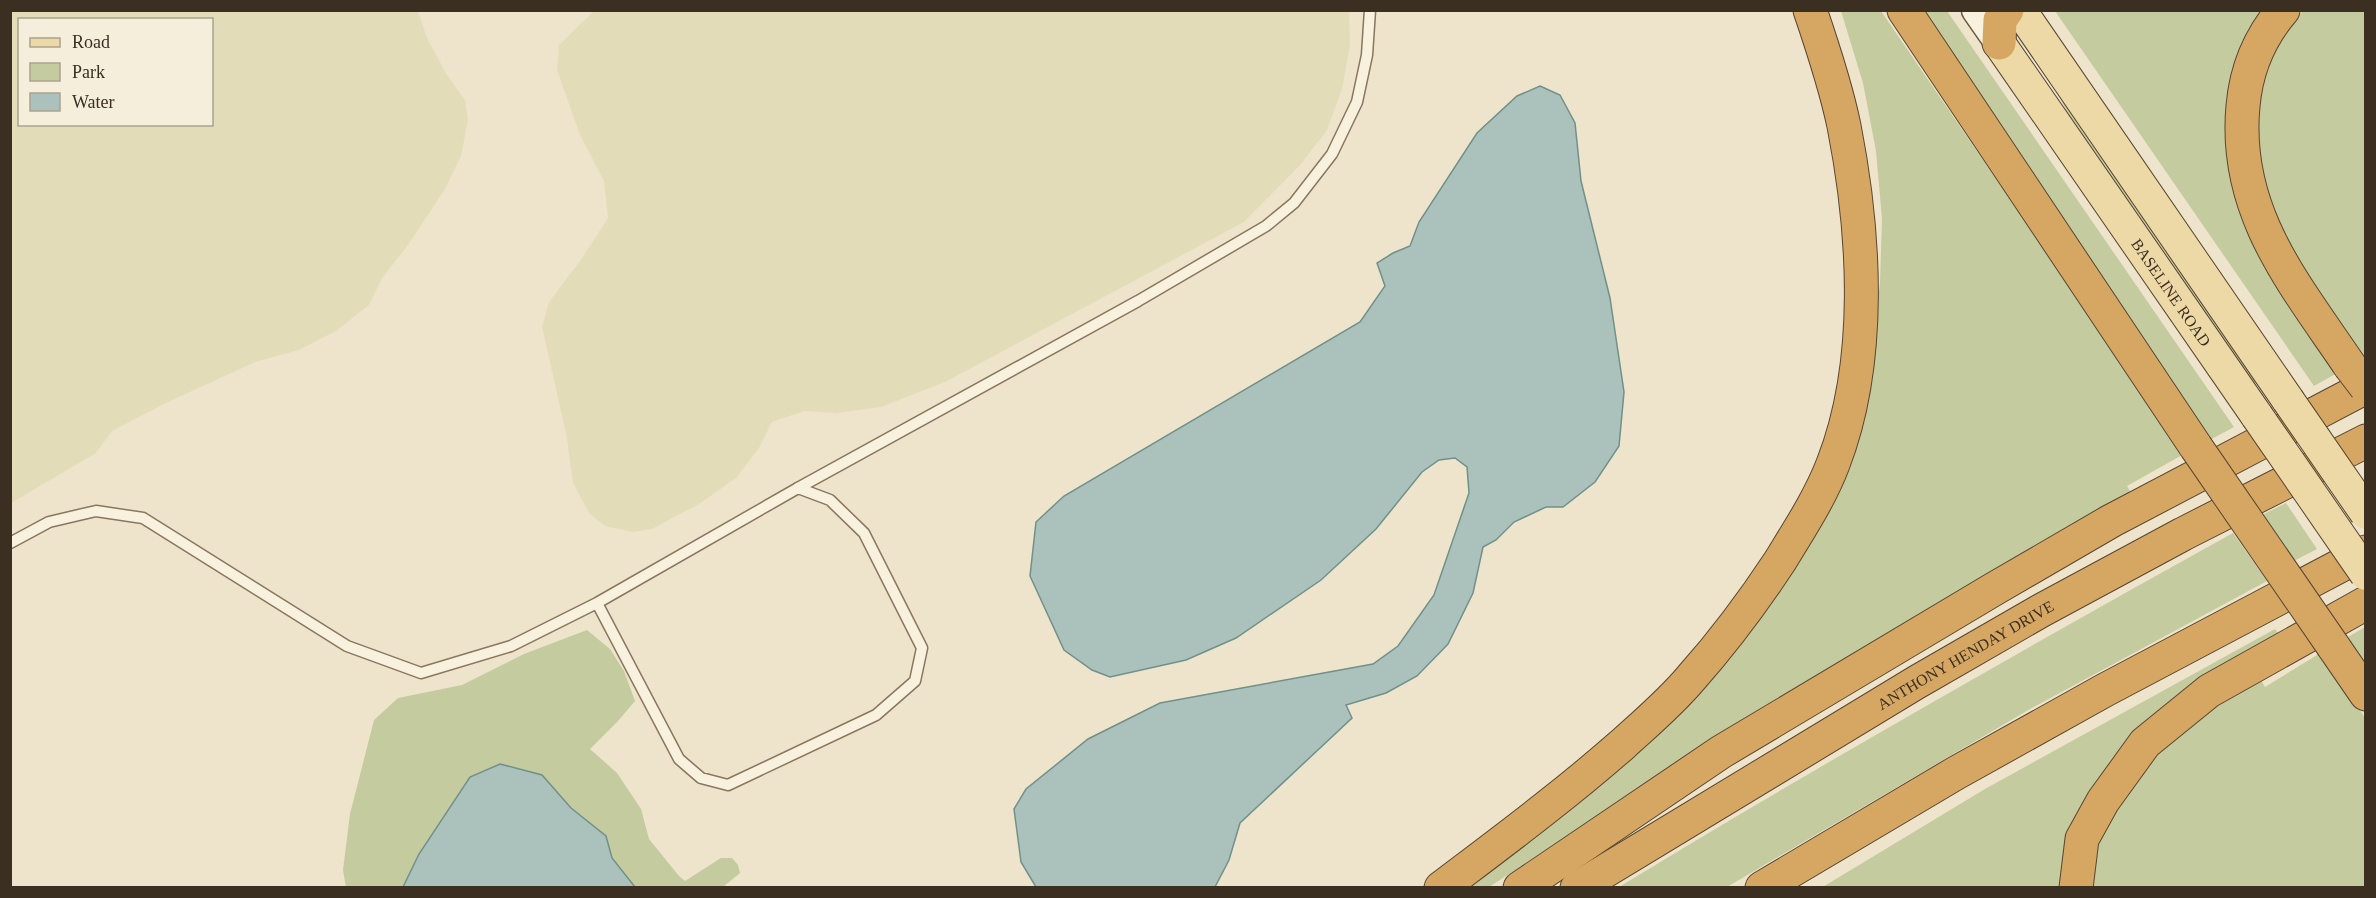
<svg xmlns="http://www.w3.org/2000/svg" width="2376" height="898" font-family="Georgia,serif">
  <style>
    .farmland { fill: #e2ddb8; fill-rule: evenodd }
    .green { fill: #c4cb9f }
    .water { fill: #abc2bc; stroke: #71908a; stroke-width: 1.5 }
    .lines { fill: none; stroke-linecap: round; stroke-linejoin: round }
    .service-casing { stroke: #89775f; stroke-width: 13 }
    .secondary-casing { stroke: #6b5842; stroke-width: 31 }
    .primary-casing { stroke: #584533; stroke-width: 34 }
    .motorway-casing { stroke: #584533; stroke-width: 35 }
    .service { stroke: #f8f1de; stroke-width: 10 }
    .secondary { stroke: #f8f1de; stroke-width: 28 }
    .primary { stroke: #edd9a6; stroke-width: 32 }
    .motorway { stroke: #d6a762; stroke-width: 33 }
    .primary-bridge-casing { stroke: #584533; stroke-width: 34; stroke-linecap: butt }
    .motorway-bridge-casing { stroke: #584533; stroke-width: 35; stroke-linecap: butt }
    .primary-bridge { stroke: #edd9a6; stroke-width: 32 }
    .motorway-bridge { stroke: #d6a762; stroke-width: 33 }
    .labels { text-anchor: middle; stroke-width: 5; stroke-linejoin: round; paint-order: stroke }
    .street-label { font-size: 16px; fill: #3b2f22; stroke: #f5eeda }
  </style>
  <rect width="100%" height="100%" fill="#ede4cb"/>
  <g class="farmland">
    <path d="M11,10l407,1 9,27 20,37 18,25 3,20 -7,36 -16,33 -37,56 -26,33 -13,27 -33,26 -37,19 -44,12 -91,42 -52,27 -16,22 -85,50zM20,20h192v104h-192z"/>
    <polygon points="595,10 1349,10 1350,45 1342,89 1327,130 1301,164 1244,222 945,382 881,407 836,413 804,411 772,422 759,448 736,478 699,504 652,529 633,532 605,526 589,513 573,483 566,433 542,327 549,302 580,261 608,218 604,181 580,135 557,70 559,45"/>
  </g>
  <g class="green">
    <polygon points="1841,11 1881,11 2184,454 2127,486 2131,493 1641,788 1489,887 1461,888 1698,694 1737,649 1784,582 1872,352 1880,283 1882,219 1876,151 1863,83"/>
    <polygon points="1909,11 1947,11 2234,427 2206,442"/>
    <polygon points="2055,11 2272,11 2230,119 2341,371 2314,386"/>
    <polygon points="2303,11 2365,11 2366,357 2363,359 2285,240 2260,176 2257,108 2264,74 2277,44 2292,22"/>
    <polygon points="2051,80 2262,378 2252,384 2073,124"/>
    <polygon points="2286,503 2317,549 2290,563 2258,517"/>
    <path d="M2233,533l34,48 -237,128 -303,178h-108c202,-123 407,-239 614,-354z"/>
    <polygon points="2365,627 2365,671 2343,640"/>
    <polygon points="2275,629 2280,636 2145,729 2067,887 1821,888 1985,789"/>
    <polygon points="587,630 610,649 624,671 635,701 618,721 590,749 617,773 641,809 649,839 679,876 685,881 721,858 732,858 738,865 740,873 723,887 635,887 612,858 606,836 571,808 542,775 470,777 419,854 403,887 346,888 343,870 350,814 374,720 398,698 462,685 524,654"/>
    <polygon points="2322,652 2365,718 2365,887 2091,888 2095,851 2105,824 2149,755 2258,675 2265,687"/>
  </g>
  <g class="water">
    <polygon points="1540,86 1560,95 1575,123 1581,181 1610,298 1624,392 1619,446 1595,482 1563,507 1546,507 1514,522 1496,540 1483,547 1473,593 1448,644 1417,676 1386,693 1346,705 1352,718 1240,823 1229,860 1215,887 1036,887 1021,862 1014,809 1026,789 1088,739 1160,703 1373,664 1398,646 1434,595 1469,493 1467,467 1455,458 1439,460 1422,472 1376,529 1321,580 1236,638 1186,660 1110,677 1092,670 1064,650 1030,576 1036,522 1064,496 1360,322 1385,286 1377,263 1393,253 1410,246 1419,222 1477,133 1517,96"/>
    <polygon points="500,764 542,775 571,808 606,836 612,858 635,887 403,887 419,854 470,777"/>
  </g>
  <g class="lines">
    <defs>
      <g id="service">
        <polyline points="798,488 1138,301 1266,226 1294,203 1332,154 1357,102 1367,55 1370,10"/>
        <polyline points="10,543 49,522 96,511 143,518 347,646 421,673 511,646 597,603 798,488 830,500 864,533 922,648 915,681 876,715 728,785 701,778 679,759 597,603"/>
      </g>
      <polyline id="secondary" points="1976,10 1999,43"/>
      <g id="primary">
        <polyline points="2020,10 2288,400"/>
        <path id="s1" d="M1999,43l258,373"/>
      </g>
      <g id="motorway">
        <polyline points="1904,10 2196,447"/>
        <path d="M2283,10c-24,28 -37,61 -40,96 -10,106 51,177 107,260"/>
        <polyline points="1999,43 2000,20 2007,10"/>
        <polyline points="2333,646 2366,694"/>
        <path d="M1441,888c62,-47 124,-93 182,-144 23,-21 48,-42 68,-66 32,-36 62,-76 89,-117 19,-31 40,-63 53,-97 40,-103 32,-231 11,-338 -8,-39 -21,-78 -34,-116"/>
        <polyline points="1520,888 1721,752 1994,589 2111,521 2366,387"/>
        <path id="s2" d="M1577,888l340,-206 125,-72 141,-76 183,-93"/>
        <polyline points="1762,888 1956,773 2105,690 2366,552"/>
        <polyline points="2076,888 2082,839 2103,801 2145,743 2209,691 2366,603"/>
      </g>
    </defs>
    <use href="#service" class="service-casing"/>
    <use href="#secondary" class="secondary-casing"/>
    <use href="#primary" class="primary-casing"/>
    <use href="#motorway" class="motorway-casing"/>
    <use href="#service" class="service"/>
    <use href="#secondary" class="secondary"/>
    <use href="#primary" class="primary"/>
    <use href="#motorway" class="motorway"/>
    <defs>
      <g id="primary-bridge">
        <polyline points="2288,400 2366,513"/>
        <polyline points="2257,416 2366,574"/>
      </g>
      <g id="motorway-bridge">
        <polyline points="2350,366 2366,387"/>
        <polyline points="2196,447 2333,646"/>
      </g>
    </defs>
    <use href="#primary-bridge" class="primary-bridge-casing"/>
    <use href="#motorway-bridge" class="motorway-bridge-casing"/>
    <use href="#primary-bridge" class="primary-bridge"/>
    <use href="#motorway-bridge" class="motorway-bridge"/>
  </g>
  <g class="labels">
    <g class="street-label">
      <text dy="6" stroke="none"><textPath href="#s1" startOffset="303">BASELINE ROAD</textPath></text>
      <text dy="6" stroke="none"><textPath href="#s2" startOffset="453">ANTHONY HENDAY DRIVE</textPath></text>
    </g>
  </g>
  <rect width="2376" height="898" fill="none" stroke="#3b2f22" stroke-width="24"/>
  <rect x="18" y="18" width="195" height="108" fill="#f5eeda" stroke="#aba290" stroke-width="1.5"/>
  <rect x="30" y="38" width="30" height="9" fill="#edd9a6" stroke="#aba290" stroke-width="1.5"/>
  <text x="72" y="48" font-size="18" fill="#3b2f22">Road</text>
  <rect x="30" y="63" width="30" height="18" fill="#c4cb9f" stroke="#aba290" stroke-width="1.5"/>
  <text x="72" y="78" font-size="18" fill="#3b2f22">Park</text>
  <rect x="30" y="93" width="30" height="18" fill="#abc2bc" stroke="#aba290" stroke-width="1.5"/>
  <text x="72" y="108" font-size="18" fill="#3b2f22">Water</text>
</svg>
